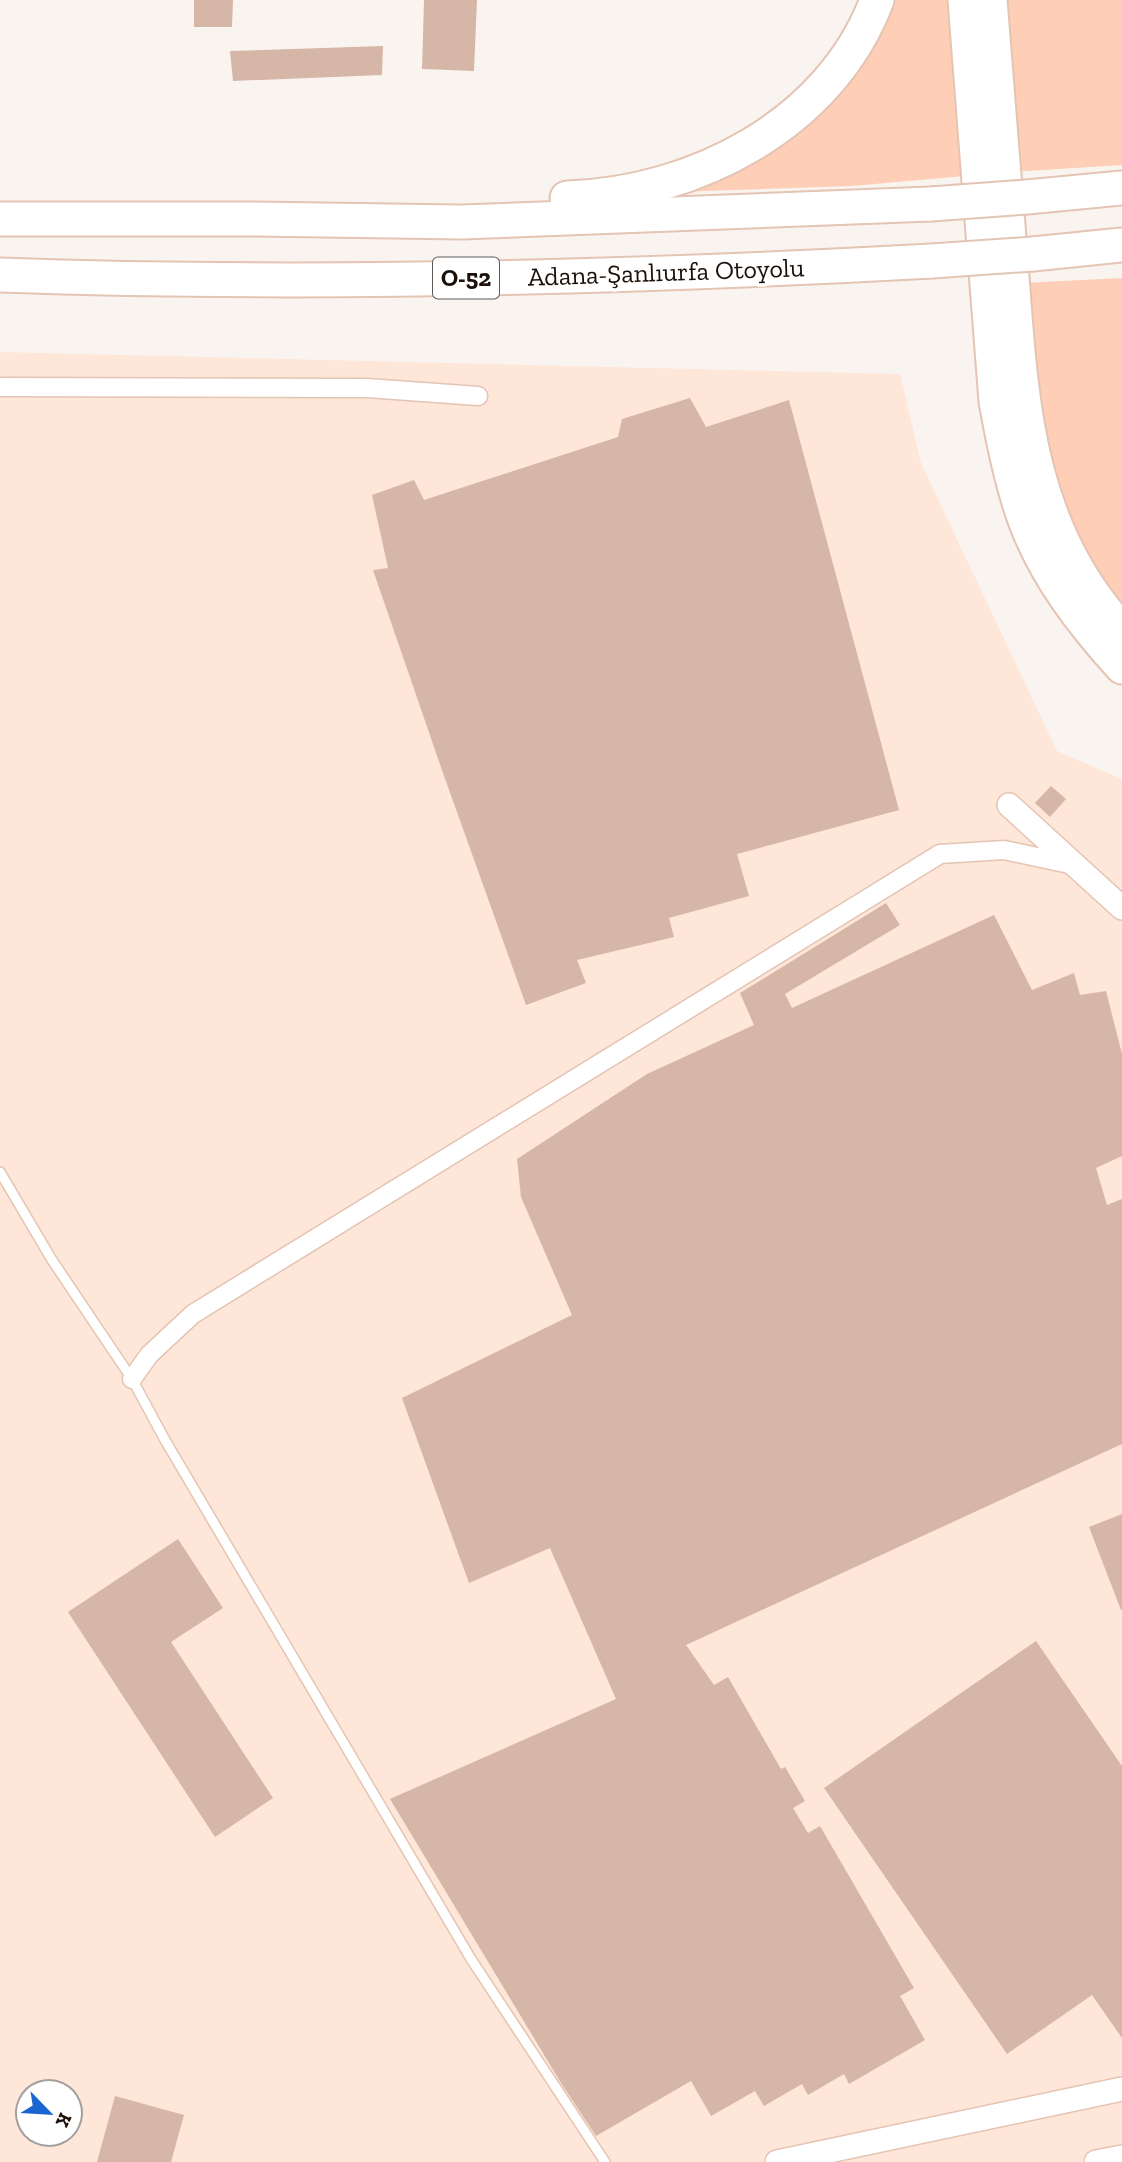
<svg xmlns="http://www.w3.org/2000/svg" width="1122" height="2162" font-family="'Zilla Slab',serif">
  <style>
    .built { fill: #fee6d9; fill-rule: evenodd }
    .green { fill: #fecfb6 }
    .building { fill: #d6b6a6 }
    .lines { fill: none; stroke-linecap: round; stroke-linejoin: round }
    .service-casing { stroke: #e4c4b3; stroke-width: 12 }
    .minor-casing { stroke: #e4c4b3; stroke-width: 21 }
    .tertiary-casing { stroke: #e4c4b3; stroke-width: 26 }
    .motorway-casing { stroke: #e4c4b3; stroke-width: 37 }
    .service { stroke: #fff; stroke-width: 9 }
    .minor { stroke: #fff; stroke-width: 18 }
    .tertiary { stroke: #fff; stroke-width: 23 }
    .motorway { stroke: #fff; stroke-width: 33 }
    .motorway-bridge-casing { stroke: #e4c4b3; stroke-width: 37; stroke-linecap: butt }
    .motorway-bridge { stroke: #fff; stroke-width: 33 }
    .labels { text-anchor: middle; stroke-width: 7; stroke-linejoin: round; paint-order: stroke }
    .shield { fill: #fff; stroke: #5f5854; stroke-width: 2 }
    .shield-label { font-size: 24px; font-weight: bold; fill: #1b100a }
    .street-label { font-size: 26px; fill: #1b100a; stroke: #fff }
  </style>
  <rect width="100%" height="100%" fill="#faf4f0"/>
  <path class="built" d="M0,352l900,22 21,89 136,288 65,28v1383h-1122zM28,2092h42v42h-42z"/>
  <g class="green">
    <polygon points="886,0 949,0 965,176 852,186 677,192 736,166"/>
    <polygon points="999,0 1122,0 1122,165 1013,172"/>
    <polygon points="1122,278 1122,609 1101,582 1074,535 1050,477 1022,283"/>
  </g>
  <g class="building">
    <polygon points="194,0 233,0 232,27 194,27"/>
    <polygon points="424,0 477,0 474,71 422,69"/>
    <polygon points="383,46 382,75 233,81 230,51"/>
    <polygon points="690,398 706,427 789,400 899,810 737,854 749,896 669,918 674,937 577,960 586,983 526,1005 443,773 373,570 388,568 372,495 414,480 424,500 618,437 622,419"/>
    <polygon points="1051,786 1066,799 1050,817 1035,803"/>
    <polygon points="886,903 900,925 785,994 792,1008 994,915 1032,990 1074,973 1080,995 1106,991 1122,1054 1122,1156 1096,1168 1107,1205 1122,1199 1122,1444 686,1645 714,1685 728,1677 781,1769 785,1767 805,1801 793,1808 808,1833 820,1826 914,1988 900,1996 925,2040 849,2084 844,2074 808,2095 802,2084 764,2106 755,2091 711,2116 691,2081 596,2136 561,2083 390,1799 616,1699 550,1548 469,1583 402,1398 572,1315 521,1197 517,1159 647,1074 754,1025 740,993"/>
    <polygon points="1122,1514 1122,1610 1121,1610 1089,1527"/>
    <polygon points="178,1539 223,1608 171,1642 273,1798 215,1837 68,1612"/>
    <polygon points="1036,1641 1122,1766 1122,2038 1092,1995 1007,2054 824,1788"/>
    <polygon points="115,2096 184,2115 171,2162 97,2162"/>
  </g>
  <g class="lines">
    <defs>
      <polyline id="service" points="0,1172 52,1260 132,1379 165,1440 471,1959 605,2162"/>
      <g id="minor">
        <polyline points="0,387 367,388 478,396"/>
        <polyline points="132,1379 149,1355 193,1314 940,854 1004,850 1074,865"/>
      </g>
      <g id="tertiary">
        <polyline points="1009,805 1122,908"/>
        <polyline points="777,2162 1122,2089"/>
        <polyline points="1096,2162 1122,2157"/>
      </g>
      <g id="motorway">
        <path d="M965,0l31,401c7,40 15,81 29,119 21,56 57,103 97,147"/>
        <path d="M990,0c7,83 13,167 20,250 11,138 12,272 112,380"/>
        <polyline points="1027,197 1122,188"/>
        <path d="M567,198c127,-4 263,-73 310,-198"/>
        <polyline points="0,219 253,219 462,222 931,204"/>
        <polyline points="1033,254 1122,245"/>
        <path d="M0,275c311,11 622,3 932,-14"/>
      </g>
    </defs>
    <use href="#service" class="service-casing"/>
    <use href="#minor" class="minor-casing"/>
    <use href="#tertiary" class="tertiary-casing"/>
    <use href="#motorway" class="motorway-casing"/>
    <use href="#service" class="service"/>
    <use href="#minor" class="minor"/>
    <use href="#tertiary" class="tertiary"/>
    <use href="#motorway" class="motorway"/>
    <defs>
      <g id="motorway-bridge">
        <polyline points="931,204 1027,197"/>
        <polyline points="932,261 1033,254"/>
      </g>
    </defs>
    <use href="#motorway-bridge" class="motorway-bridge-casing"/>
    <use href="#motorway-bridge" class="motorway-bridge"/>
  </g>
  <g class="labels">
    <rect class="shield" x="433" y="257.5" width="66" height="41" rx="5"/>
    <g class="shield-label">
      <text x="466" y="286">O-52</text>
    </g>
    <g class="street-label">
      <text transform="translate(666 272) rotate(-2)" y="9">Adana-Şanlıurfa Otoyolu</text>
    </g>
  </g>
  <g transform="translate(49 2113) rotate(115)"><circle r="33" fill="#ffffff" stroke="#a49f9d" stroke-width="2"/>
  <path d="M0-5L12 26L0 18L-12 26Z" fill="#1a65cf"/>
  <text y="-10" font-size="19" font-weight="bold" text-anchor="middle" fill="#1b100a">K</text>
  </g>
</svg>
